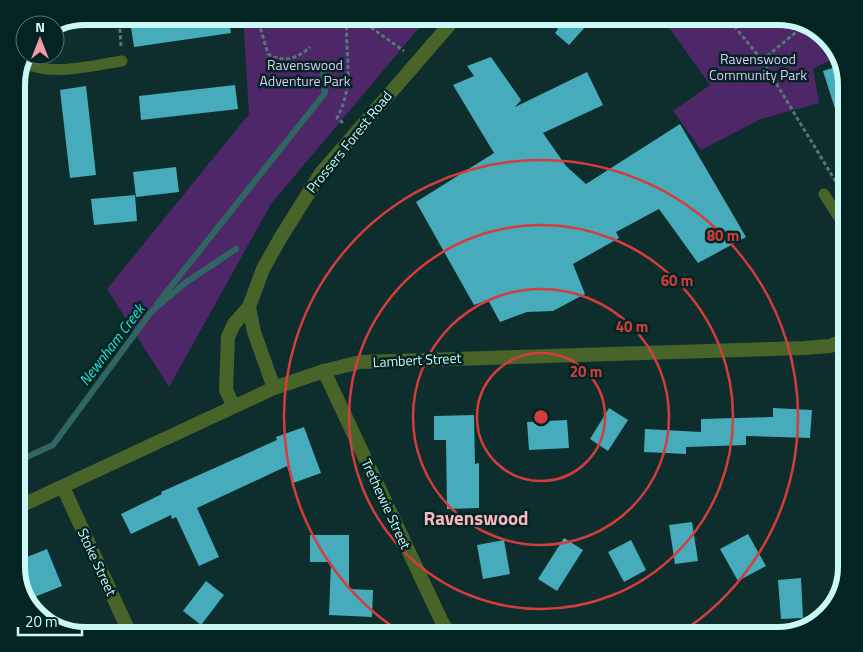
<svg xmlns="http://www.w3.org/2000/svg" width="863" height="652" font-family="'Titillium Web',sans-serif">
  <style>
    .green { fill: #4e2768 }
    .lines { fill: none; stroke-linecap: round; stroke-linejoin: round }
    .stream { stroke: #306662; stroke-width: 6 }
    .building { fill: #46abbb }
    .path { stroke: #527875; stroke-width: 3; stroke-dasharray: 4 2.5; stroke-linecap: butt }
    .service { stroke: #496429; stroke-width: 11 }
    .minor { stroke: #496429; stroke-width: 14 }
    .tertiary { stroke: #496429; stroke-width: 14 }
    .ring { fill: none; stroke: #d53d3c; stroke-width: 2.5 }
    .labels { text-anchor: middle; stroke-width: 5; stroke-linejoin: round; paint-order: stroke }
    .park-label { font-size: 14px; fill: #dfc6f5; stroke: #032422 }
    .street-label { font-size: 14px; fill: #cbf9f5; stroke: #032422 }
    .water-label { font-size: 15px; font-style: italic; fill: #24e4db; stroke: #032422 }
    .district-label { font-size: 19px; font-weight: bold; fill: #fab6c0; stroke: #032422 }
    .rim { fill: none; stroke: #cbf9f5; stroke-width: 6 }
    .centre { fill: #d53d3c; stroke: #032422; stroke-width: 2.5 }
    .ring-label { font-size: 15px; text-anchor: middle; font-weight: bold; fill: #d53d3c; stroke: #032422; stroke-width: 5; stroke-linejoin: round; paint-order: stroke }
  </style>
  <rect width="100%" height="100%" fill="#0d2e2c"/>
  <g class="green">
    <polygon points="243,16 429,16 271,204 169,387 107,289 249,114"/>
    <polygon points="661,16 778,16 820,31 840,55 813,69 819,103 761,119 701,150 673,111 710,85"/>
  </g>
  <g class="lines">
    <g class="stream">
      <polyline points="157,304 325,93 323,67"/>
      <polyline points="16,462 53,445 151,312 185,283 236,249"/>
    </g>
  </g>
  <g class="building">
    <polygon points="164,16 228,16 231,33 134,47 130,21"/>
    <polygon points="543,16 595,16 569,45 555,33 558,29"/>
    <polygon points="491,57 521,100 515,107 587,72 603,105 543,133 566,166 586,184 680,124 746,237 698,263 659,209 616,232 619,238 573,264 585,294 553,311 527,312 500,322 488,300 474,305 416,202 494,153 453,85 474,76 467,66"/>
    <polygon points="842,65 847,85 847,133 843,134 823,71"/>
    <polygon points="235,85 238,109 141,120 139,96"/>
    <polygon points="86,86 96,175 70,178 60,90"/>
    <polygon points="176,167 179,192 136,197 133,172"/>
    <polygon points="135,195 137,221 94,225 91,199"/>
    <polygon points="609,408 628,420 608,451 590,439"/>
    <polygon points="773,408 812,410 810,438 746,436 746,445 686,447 686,454 644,452 645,429 701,432 701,419 773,417"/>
    <polygon points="474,415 475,464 479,463 479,508 447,509 446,440 434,440 434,416"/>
    <polygon points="567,420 569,448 529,450 527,422"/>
    <polygon points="304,427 321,473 293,483 287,466 197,508 219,557 199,566 176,517 172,519 171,515 131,534 121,514 162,494 161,492 277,440 276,437"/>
    <polygon points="692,522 698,561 675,564 669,525"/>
    <polygon points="748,534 766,566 738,581 720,549"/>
    <polygon points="310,535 349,535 349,589 373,590 372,617 329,615 331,562 310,562"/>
    <polygon points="564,538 583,550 557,591 538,579"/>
    <polygon points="504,540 510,574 483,579 477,545"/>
    <polygon points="631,540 646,570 624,582 608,552"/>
    <polygon points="47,549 62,586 32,598 17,561"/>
    <polygon points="801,578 803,618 781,619 778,580"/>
    <polygon points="206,581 224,595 201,625 183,611"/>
  </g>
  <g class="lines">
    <g class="path">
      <polyline points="119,16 121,46"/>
      <path d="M257,16l11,38c16,9 29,5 42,-7"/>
      <polyline points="355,16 404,51"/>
      <polyline points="726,16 762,60 836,182"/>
      <polyline points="762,60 805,25"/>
      <path d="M343,123l-6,-5c19,-35 7,-66 10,-102"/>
    </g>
    <g class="service">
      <path d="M25,63c26,14 68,2 97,-2"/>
      <polyline points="824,194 847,230"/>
    </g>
    <g class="minor">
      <polyline points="249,307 254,332 274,388"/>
      <polyline points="324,371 441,620 450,636"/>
      <polyline points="233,405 226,390 228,337 234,324 249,307 263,269 281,237 321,173 457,16"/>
      <polyline points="63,487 131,636"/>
    </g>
    <polyline class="tertiary" points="16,508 274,388 324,371 360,362 805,348 830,346 847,339"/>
  </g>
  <g class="ring">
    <circle cx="541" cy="417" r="64"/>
    <circle cx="541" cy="417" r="128"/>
    <circle cx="541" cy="417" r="192"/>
    <path d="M405 635A257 257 0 1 1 677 635"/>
  </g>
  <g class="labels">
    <g class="park-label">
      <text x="758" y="64">Ravenswood<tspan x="758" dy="16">Community Park</tspan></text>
      <text x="305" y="70">Ravenswood<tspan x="305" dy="16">Adventure Park</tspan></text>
    </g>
    <g class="street-label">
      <text transform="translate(349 142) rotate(-51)" y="5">Prossers Forest Road</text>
      <text transform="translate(417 360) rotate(-3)" y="5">Lambert Street</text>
      <text transform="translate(386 504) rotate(65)" y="5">Trethewie Street</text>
      <text transform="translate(97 562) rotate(65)" y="5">Stoke Street</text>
    </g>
    <g class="water-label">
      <text transform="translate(112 345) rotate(-53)" y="5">Newnham Creek</text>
    </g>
    <g class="district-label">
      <text x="476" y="525">Ravenswood</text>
    </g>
  </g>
  <path d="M0 0H863V652H0ZM85 25H778A60 60 0 0 1 838 85V567A60 60 0 0 1 778 627H85A60 60 0 0 1 25 567V85A60 60 0 0 1 85 25Z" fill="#032422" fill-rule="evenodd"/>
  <path class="rim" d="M85 25H778A60 60 0 0 1 838 85V567A60 60 0 0 1 778 627H85A60 60 0 0 1 25 567V85A60 60 0 0 1 85 25Z"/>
  <circle cx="541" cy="417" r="8" class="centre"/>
  <g class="ring-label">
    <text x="723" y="241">80 m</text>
    <text x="677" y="286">60 m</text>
    <text x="632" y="332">40 m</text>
    <text x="586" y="377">20 m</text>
  </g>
  <g transform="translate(40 40)"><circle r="24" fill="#032422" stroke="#537976"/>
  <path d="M0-4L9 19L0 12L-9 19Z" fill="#f39aa8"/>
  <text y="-8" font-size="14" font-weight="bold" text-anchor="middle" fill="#cbf9f5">N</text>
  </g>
  <path d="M18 627v8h64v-8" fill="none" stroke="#cbf9f5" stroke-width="2.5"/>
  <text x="25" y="627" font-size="15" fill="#cbf9f5" stroke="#032422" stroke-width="4" paint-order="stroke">20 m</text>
</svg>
